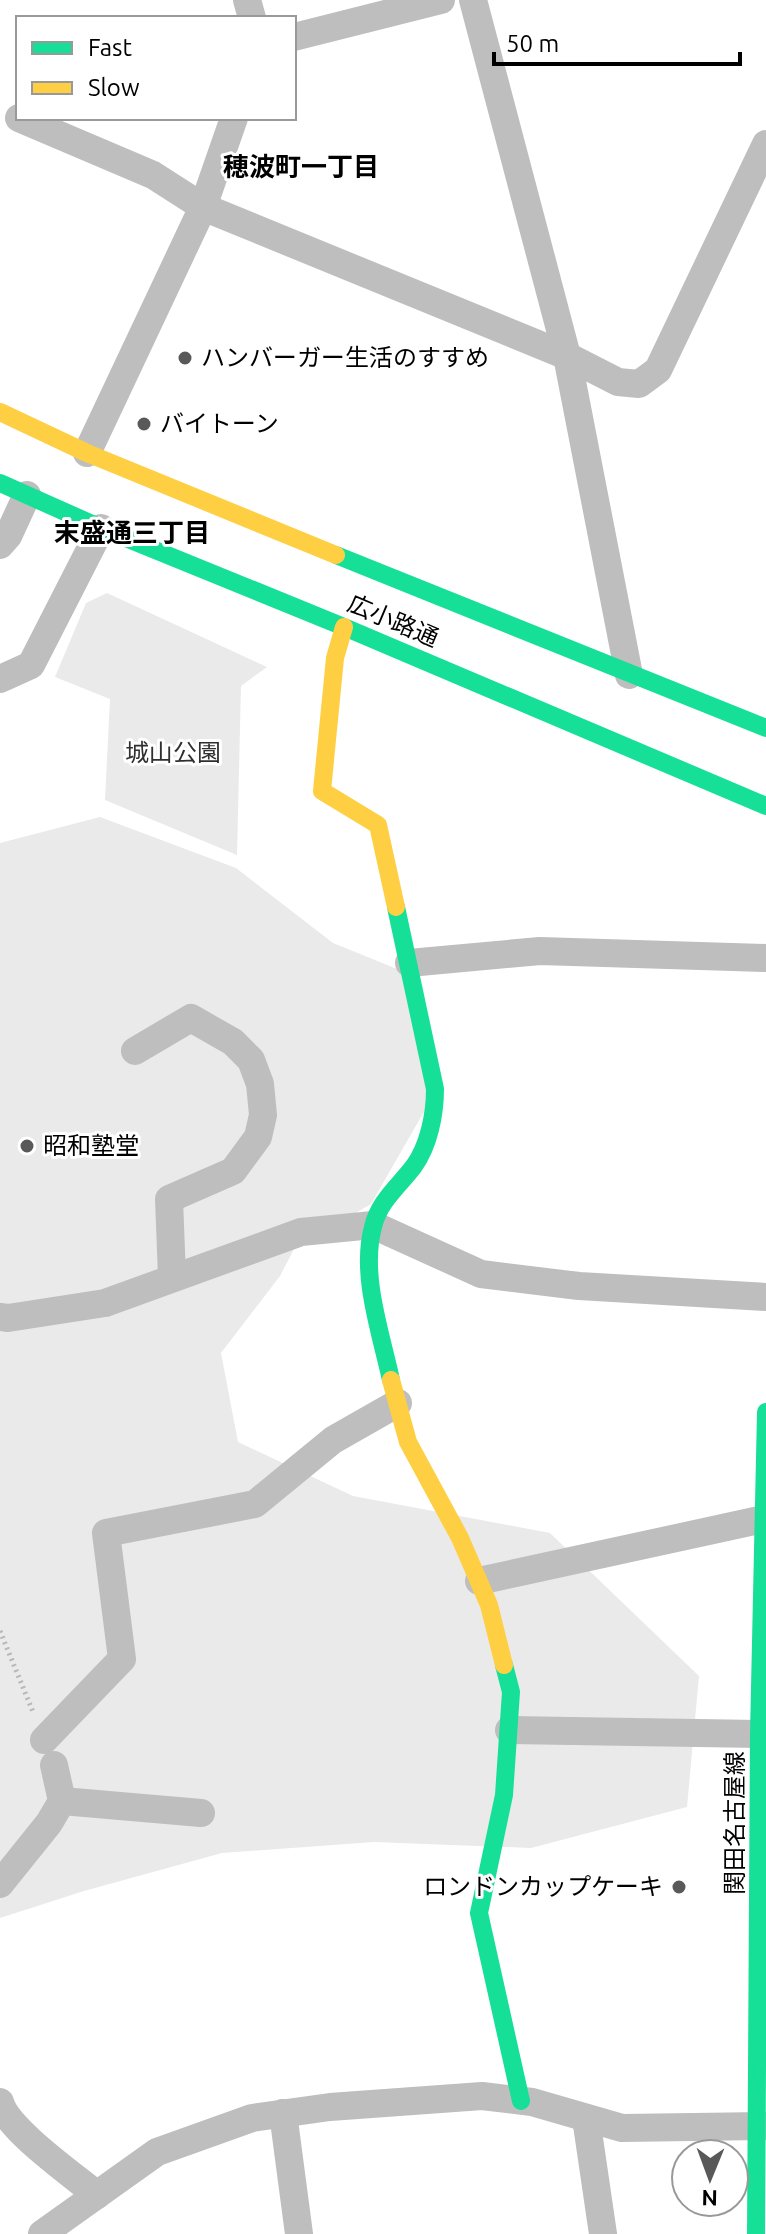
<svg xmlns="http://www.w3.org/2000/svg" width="766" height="2234" font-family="Ubuntu,'Noto Sans JP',sans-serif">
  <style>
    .green { fill: #eaeaea }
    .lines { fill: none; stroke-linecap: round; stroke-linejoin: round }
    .path { stroke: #b8b8b8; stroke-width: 5; stroke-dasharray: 2 4; stroke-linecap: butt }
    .street { stroke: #bebebe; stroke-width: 28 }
    .fast { stroke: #16e098; stroke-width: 18 }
    .slow { stroke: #ffcf43; stroke-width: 18 }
    .poi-dot { fill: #595959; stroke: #fff; stroke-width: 3 }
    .labels { text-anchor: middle; stroke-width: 6; stroke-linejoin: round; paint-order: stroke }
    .poi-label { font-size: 24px; fill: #000; stroke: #fff; text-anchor: start }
    .street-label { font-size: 24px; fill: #000; stroke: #fff }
    .park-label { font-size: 24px; fill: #2f2f2f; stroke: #fff }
    .neighbourhood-label { font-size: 26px; font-weight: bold; fill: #000; stroke: #fff }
  </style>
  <rect width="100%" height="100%" fill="#fff"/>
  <g class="green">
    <polygon points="107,593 267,667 241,686 237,855 105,800 110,699 55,677 86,603"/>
    <polygon points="100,817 236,868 333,943 402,971 429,1103 371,1204 294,1249 280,1276 221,1353 238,1442 353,1496 550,1533 699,1676 687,1807 531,1848 374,1842 222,1853 84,1891 0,1918 0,843"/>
  </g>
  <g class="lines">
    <polyline class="path" points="0,1631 33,1712"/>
    <g class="street">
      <polyline points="247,0 252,18"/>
      <polyline points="473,0 567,356 629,675"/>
      <polyline points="294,37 441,0"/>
      <polyline points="19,118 153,175 203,207 567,356 618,382 639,384 658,370 766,144"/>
      <polyline points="87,453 203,207 234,118"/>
      <polyline points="0,545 8,536 27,495"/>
      <polyline points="0,679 31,665 101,528"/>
      <polyline points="409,963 540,951 766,958"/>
      <polyline points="135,1051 191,1018 233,1042 251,1060 260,1084 263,1115 258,1137 233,1171 169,1199 172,1277"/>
      <polyline points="0,1317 8,1318 105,1303 301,1232 373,1225 481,1274 579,1286 766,1297"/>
      <polyline points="479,1581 764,1519"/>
      <polyline points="509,1730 759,1734"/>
      <polyline points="44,1740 122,1659 106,1533 255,1504 333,1440 398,1403"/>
      <polyline points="62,1801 201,1813"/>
      <polyline points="0,1884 49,1823 62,1801 54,1765"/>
      <path d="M0,2102c7,27 73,73 97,93"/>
      <polyline points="283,2113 299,2234"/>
      <polyline points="586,2118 603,2234"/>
      <polyline points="42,2234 157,2152 252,2118 330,2107 482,2096 532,2102 622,2128 766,2126"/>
    </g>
    <g class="fast">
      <polyline points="0,483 101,528 344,627 766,806"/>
      <polyline points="336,555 766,728"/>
      <path d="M391,1380c-10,-47 -31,-105 -18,-153 6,-26 26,-41 41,-61 15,-21 21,-52 21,-77l-39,-182"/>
      <polyline points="504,1665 511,1692 504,1795 479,1913 521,2101"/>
      <polyline points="756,2234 759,1734 766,1412"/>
    </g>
    <g class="slow">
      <polyline points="0,412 87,453 336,555"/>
      <polyline points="344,627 335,658 322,791 378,825 396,907"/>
      <polyline points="391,1380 408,1442 460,1538 489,1605 504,1665"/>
    </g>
  </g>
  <g class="poi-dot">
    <circle cx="185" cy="358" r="8"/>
    <circle cx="144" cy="424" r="8"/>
    <circle cx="27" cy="1146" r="8"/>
    <circle cx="679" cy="1887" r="8"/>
  </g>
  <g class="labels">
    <g class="poi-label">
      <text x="201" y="366">ハンバーガー生活のすすめ</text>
      <text x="160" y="432">バイトーン</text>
      <text x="43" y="1154">昭和塾堂</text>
      <text x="663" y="1895" text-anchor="end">ロンドンカップケーキ</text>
    </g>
    <g class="street-label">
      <text transform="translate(393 621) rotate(23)" y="8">広小路通</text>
      <text transform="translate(735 1823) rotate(-90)" y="8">関田名古屋線</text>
    </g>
    <g class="park-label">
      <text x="173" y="761">城山公園</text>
    </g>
    <g class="neighbourhood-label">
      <text x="301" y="176">穂波町一丁目</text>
      <text x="132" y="542">末盛通三丁目</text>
    </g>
  </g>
  <rect x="16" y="16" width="280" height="104" fill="#ffffff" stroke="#999999" stroke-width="2"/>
  <rect x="32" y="42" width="40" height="12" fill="#16e098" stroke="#999999" stroke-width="2"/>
  <text x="88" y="56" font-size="24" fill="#000000">Fast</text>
  <rect x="32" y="82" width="40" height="12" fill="#ffcf43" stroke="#999999" stroke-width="2"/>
  <text x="88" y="96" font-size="24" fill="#000000">Slow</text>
  <g transform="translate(710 2178) rotate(181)"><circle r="38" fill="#ffffff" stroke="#999999" stroke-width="2"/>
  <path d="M0-6L14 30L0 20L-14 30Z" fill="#595959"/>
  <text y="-12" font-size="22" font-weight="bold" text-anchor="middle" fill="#000000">N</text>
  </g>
  <path d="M494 52v12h246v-12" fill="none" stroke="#000000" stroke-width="4"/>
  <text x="506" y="52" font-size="24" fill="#000000" stroke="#ffffff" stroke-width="6" paint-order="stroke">50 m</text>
</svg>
